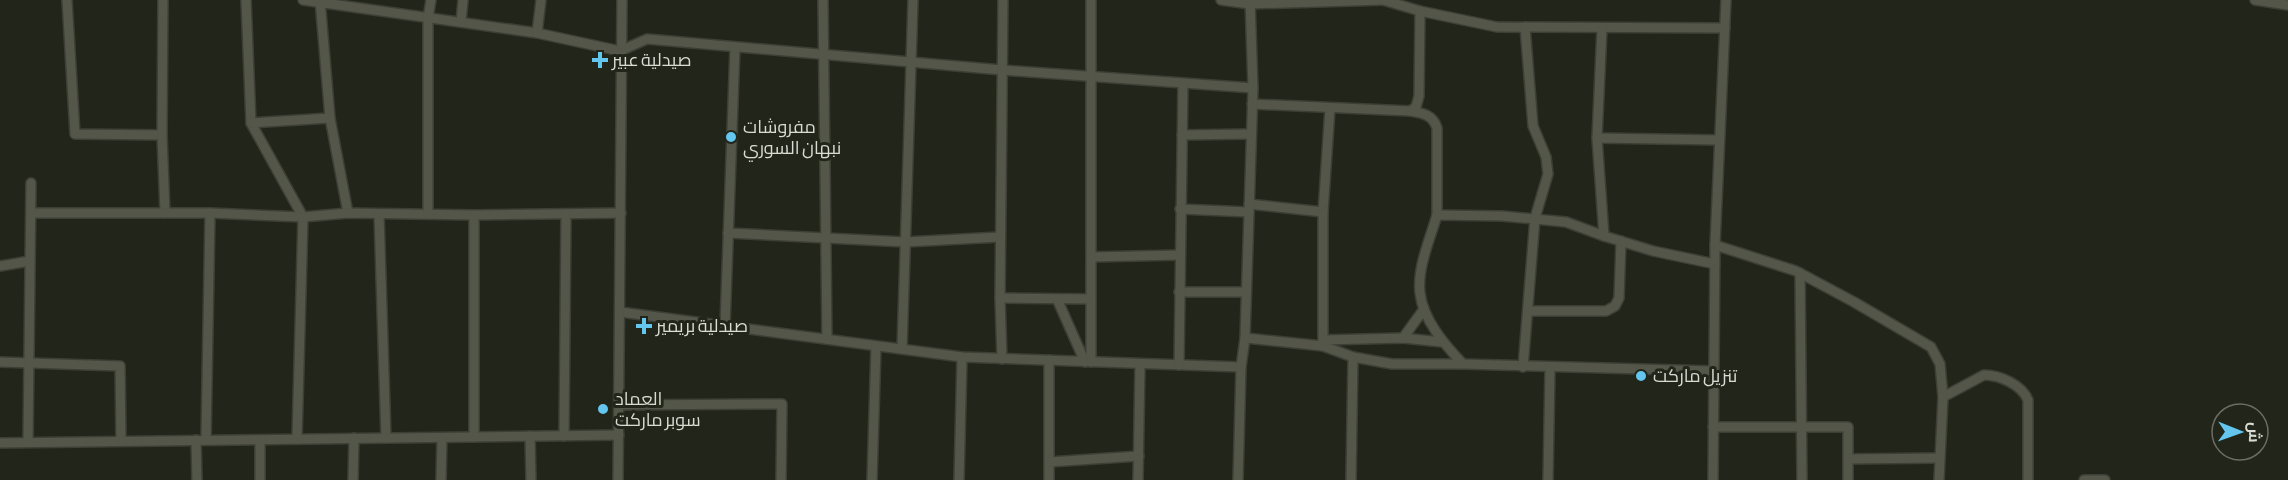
<svg xmlns="http://www.w3.org/2000/svg" width="2288" height="480" font-family="'Asap Condensed',Cairo,sans-serif">
  <style>
    .lines { fill: none; stroke-linecap: round; stroke-linejoin: round }
    .minor-casing { stroke: #3d3f36; stroke-width: 12 }
    .minor { stroke: #535649; stroke-width: 9 }
    .poi-dot { fill: #64c5ee; stroke: #222519; stroke-width: 2 }
    .labels { text-anchor: middle; stroke-width: 6; stroke-linejoin: round; paint-order: stroke }
    .poi-label { font-size: 18px; fill: #dadcd4; stroke: #222519; text-anchor: start }
  </style>
  <rect width="100%" height="100%" fill="#222519"/>
  <g class="lines">
    <defs>
      <g id="minor">
        <polyline points="67,0 75,134 162,135"/>
        <polyline points="163,0 162,135 165,213"/>
        <polyline points="246,0 251,123 303,217 297,439"/>
        <polyline points="303,0 537,33 620,51 647,39 1002,70 1253,88"/>
        <polyline points="320,0 330,118 348,213"/>
        <polyline points="823,0 827,339"/>
        <polyline points="1221,0 1250,4 1383,0"/>
        <polyline points="1383,0 1420,11 1497,27 1725,28"/>
        <polyline points="2255,0 2288,5"/>
        <polyline points="461,22 463,0"/>
        <polyline points="1602,28 1597,138 1604,236"/>
        <polyline points="537,33 541,0"/>
        <path d="M1252,104l158,7c13,2 23,4 27,17v87"/>
        <polyline points="1410,111 1416,107 1419,96 1420,11"/>
        <polyline points="251,123 330,118"/>
        <polyline points="1182,135 1251,134"/>
        <polyline points="1597,138 1719,140"/>
        <polyline points="1249,204 1323,212 1330,108"/>
        <polyline points="1180,209 1248,212"/>
        <polyline points="1323,212 1323,346"/>
        <polyline points="31,213 210,213 303,217 348,213 474,215 621,213"/>
        <polyline points="379,214 386,438"/>
        <polyline points="428,214 428,18 431,0"/>
        <polyline points="728,233 905,242 1000,237"/>
        <polyline points="1715,245 1796,271 1854,302 1931,347 1940,364 1943,397 1939,480"/>
        <polyline points="1091,257 1180,255"/>
        <polyline points="0,266 30,261"/>
        <polyline points="1800,273 1802,480"/>
        <polyline points="1179,292 1246,292"/>
        <polyline points="1000,298 1091,299"/>
        <polyline points="1057,299 1085,362"/>
        <polyline points="1528,311 1606,311 1615,306 1619,298 1621,241"/>
        <polyline points="620,312 962,357 1241,367"/>
        <polyline points="725,326 735,47"/>
        <polyline points="1245,338 1323,346 1353,357 1392,364 1463,364 1713,371"/>
        <polyline points="1403,338 1424,309"/>
        <polyline points="1323,340 1403,338 1442,342"/>
        <polyline points="902,349 913,0"/>
        <polyline points="1002,359 1000,298 1003,0"/>
        <polyline points="1049,360 1049,480"/>
        <polyline points="0,362 120,366 121,441"/>
        <polyline points="1091,362 1091,0"/>
        <path d="M1463,364c-18,-19 -40,-44 -43,-71 -3,-25 10,-54 17,-78l65,1 64,6 38,14 49,15 62,13"/>
        <polyline points="1179,365 1183,84"/>
        <polyline points="1523,367 1535,218 1548,174 1546,157 1533,126 1525,27"/>
        <path d="M1943,397l41,-22c16,0 38,10 44,25v80"/>
        <polyline points="619,405 782,404 781,480"/>
        <polyline points="1713,427 1848,427 1848,480"/>
        <polyline points="530,436 531,480"/>
        <polyline points="564,436 566,214"/>
        <polyline points="474,437 474,215"/>
        <polyline points="196,440 197,480"/>
        <polyline points="206,440 210,213"/>
        <polyline points="28,442 31,183"/>
        <polyline points="0,443 619,435"/>
        <polyline points="1848,459 1939,458"/>
        <polyline points="1049,462 1139,456"/>
        <polyline points="260,480 260,440"/>
        <polyline points="353,480 354,438"/>
        <polyline points="441,480 442,438"/>
        <polyline points="618,480 622,0"/>
        <polyline points="872,480 876,346"/>
        <polyline points="959,480 962,357"/>
        <polyline points="1138,480 1140,364"/>
        <polyline points="1238,480 1241,367 1245,338 1253,88 1250,0"/>
        <polyline points="1351,480 1353,357"/>
        <polyline points="1548,480 1550,368"/>
        <polyline points="1713,480 1715,245 1726,0"/>
        <polyline points="2084,480 2105,480"/>
      </g>
    </defs>
    <use href="#minor" class="minor-casing"/>
    <use href="#minor" class="minor"/>
  </g>
  <g class="poi-dot">
    <path d="M597 51h6v6h6v6h-6v6h-6v-6h-6v-6h6z"/>
    <circle cx="731" cy="137" r="6"/>
    <path d="M641 317h6v6h6v6h-6v6h-6v-6h-6v-6h6z"/>
    <circle cx="1641" cy="376" r="6"/>
    <circle cx="603" cy="409" r="6"/>
  </g>
  <g class="labels">
    <g class="poi-label">
      <text x="612" y="66">صيدلية عبير</text>
      <text x="743" y="133">مفروشات<tspan x="743" dy="21">نبهان السوري</tspan></text>
      <text x="656" y="332">صيدلية بريمير</text>
      <text x="1653" y="382">تنزيل ماركت</text>
      <text x="615" y="405">العماد<tspan x="615" dy="21">سوبر ماركت</tspan></text>
    </g>
  </g>
  <g transform="translate(2240 432) rotate(91)"><circle r="28" fill="#222519" stroke="#6c6e64" stroke-width="1.5"/>
  <path d="M0-4.5L10 22L0 15L-10 22Z" fill="#64c5ee"/>
  <text y="-9" font-size="16" font-weight="bold" text-anchor="middle" fill="#dadcd4">ش</text>
  </g>
</svg>
